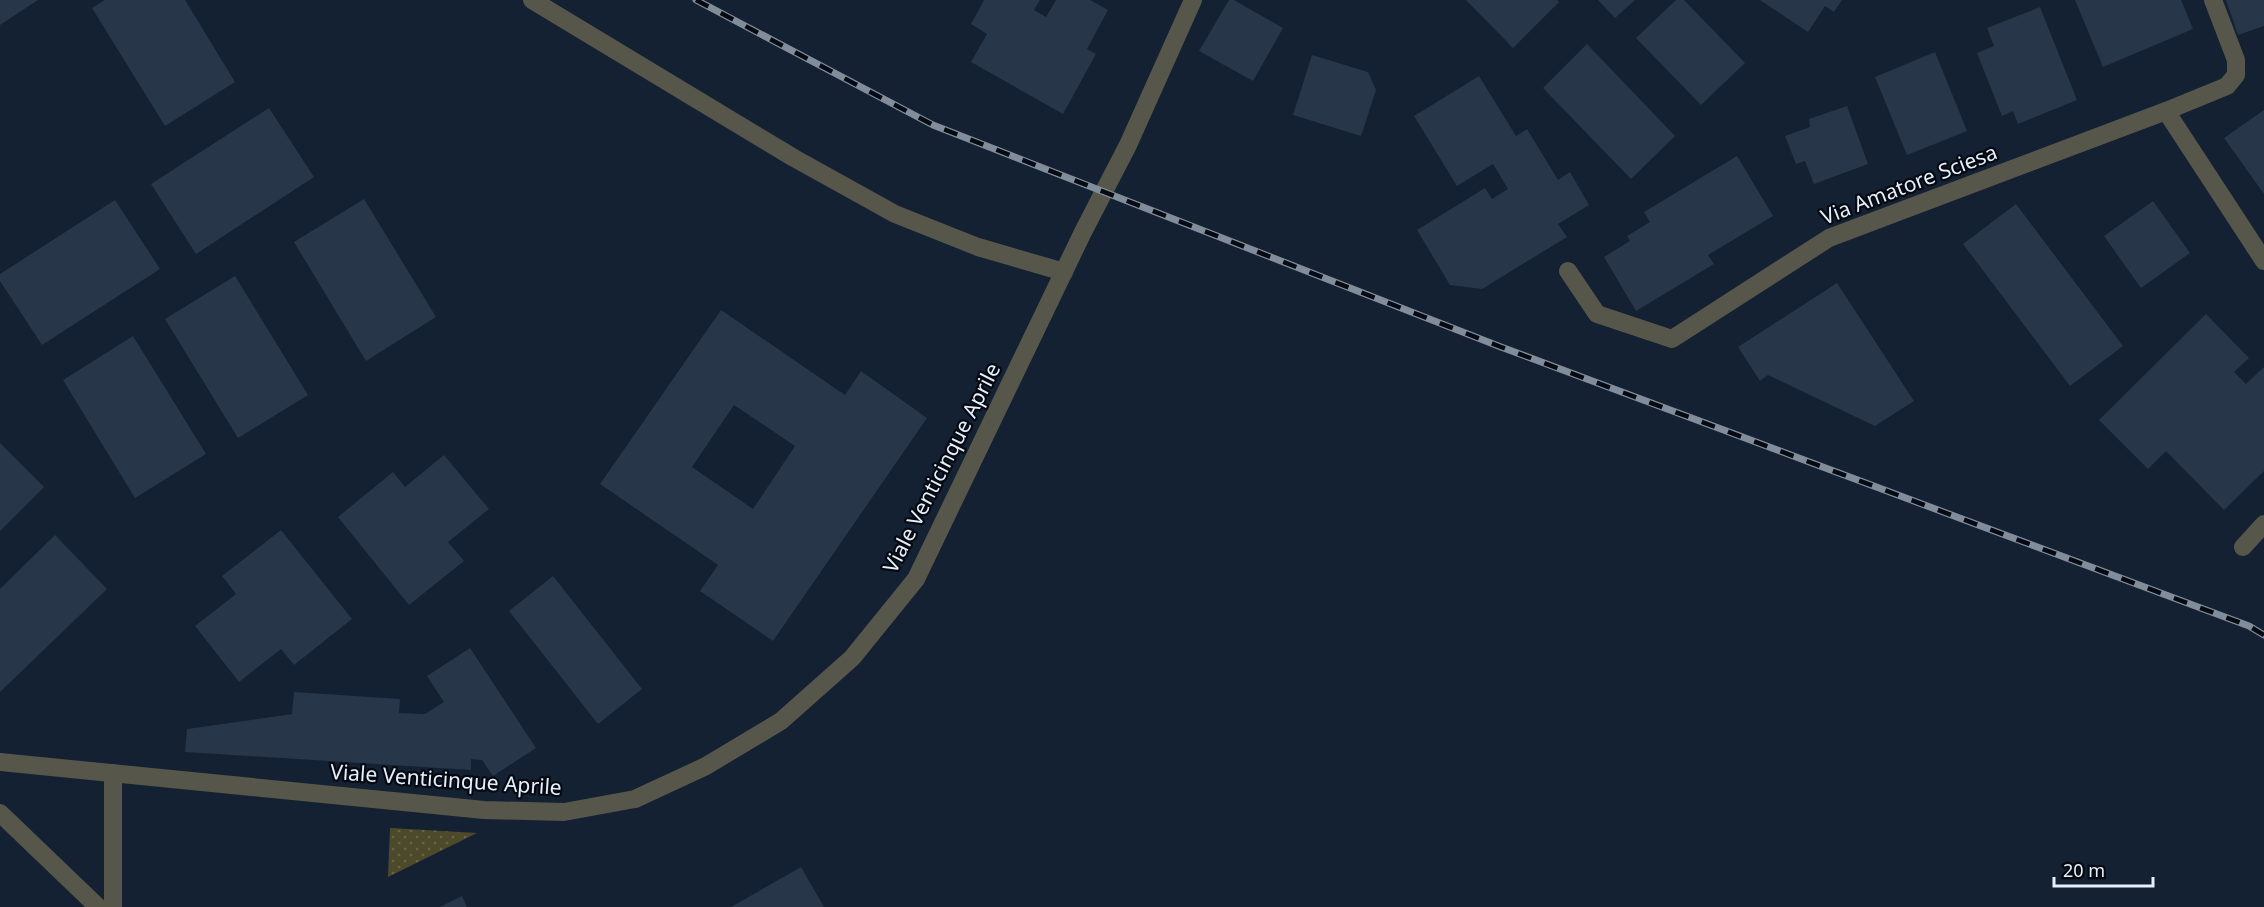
<svg xmlns="http://www.w3.org/2000/svg" width="2264" height="907" font-family="'Noto Sans',sans-serif">
  <style>
    .grass { fill: url(#grass-dots) }
    .building { fill: #273648; fill-rule: evenodd }
    .lines { fill: none; stroke-linecap: round; stroke-linejoin: round }
    .minor { stroke: #57564b; stroke-width: 18 }
    .rail-casing { stroke: #828d9c; stroke-width: 7 }
    .rail { stroke: #050a12; stroke-width: 4.5; stroke-dasharray: 14; stroke-linecap: butt }
    .labels { text-anchor: middle; stroke-width: 4.5; stroke-linejoin: round; paint-order: stroke }
    .street-label { font-size: 21px; fill: #e6effb; stroke: #050a12 }
  </style>
  <defs>
    <pattern id="grass-dots" width="8" height="8" patternUnits="userSpaceOnUse" patternTransform="scale(1.5)"><rect width="8" height="8" fill="#4d4a2a"/><path d="M2 2h.1M6 6h.1" fill="none" stroke="#67644a" stroke-width="1.8" stroke-linecap="round"/></pattern>
  </defs>
  <rect width="100%" height="100%" fill="#132132"/>
  <polygon class="grass" points="390,828 477,833 388,877"/>
  <g class="building">
    <polygon points="0,0 38,0 0,25"/>
    <polygon points="105,0 185,0 235,82 165,126 92,8"/>
    <polygon points="984,0 1040,0 1034,10 1046,17 1056,0 1090,0 1108,10 1087,49 1096,54 1063,114 971,62 987,34 971,24"/>
    <polygon points="1229,0 1234,0 1283,28 1253,81 1199,51"/>
    <polygon points="1466,0 1557,0 1559,2 1513,48"/>
    <polygon points="1598,0 1635,0 1615,18"/>
    <polygon points="1676,0 1684,0 1745,63 1701,105 1636,38"/>
    <polygon points="1760,0 1842,0 1834,12 1825,6 1808,32"/>
    <polygon points="2075,0 2181,0 2193,29 2103,67"/>
    <polygon points="2226,0 2264,0 2264,26 2238,35"/>
    <polygon points="2040,7 2077,100 2018,124 2013,111 2002,116 1977,53 1994,46 1987,28"/>
    <polygon points="1587,44 1675,136 1631,179 1543,88"/>
    <polygon points="1935,52 1967,131 1907,155 1875,77"/>
    <polygon points="1312,55 1368,72 1376,90 1361,136 1293,115"/>
    <polygon points="1479,76 1516,136 1527,129 1558,180 1570,172 1589,205 1558,224 1567,237 1482,289 1450,285 1417,230 1485,188 1492,199 1508,189 1493,164 1457,186 1414,116"/>
    <polygon points="1847,106 1868,164 1814,184 1805,161 1796,164 1785,136 1810,127 1809,119"/>
    <polygon points="269,108 314,177 196,254 151,184"/>
    <polygon points="2264,110 2264,194 2224,138"/>
    <polygon points="1737,156 1773,216 1708,255 1714,264 1636,311 1604,257 1630,241 1627,236 1650,222 1644,212"/>
    <polygon points="364,199 436,317 366,361 294,242"/>
    <polygon points="115,200 160,269 42,345 0,281 0,274"/>
    <polygon points="2153,201 2190,253 2141,288 2104,236"/>
    <polygon points="2016,204 2123,346 2070,386 1963,244"/>
    <polygon points="235,276 308,395 238,438 165,319"/>
    <polygon points="1837,283 1914,401 1875,426 1768,375 1760,381 1738,347"/>
    <path d="M721,310l124,85 16,-24 66,47 -154,223 -73,-50 18,-26 -118,-81zM734,405l61,41 -42,63 -61,-42z"/>
    <polygon points="2206,314 2249,358 2234,372 2246,384 2264,367 2264,471 2224,510 2166,451 2148,469 2099,420"/>
    <polygon points="133,336 206,454 135,498 63,380"/>
    <polygon points="0,443 44,487 0,531"/>
    <polygon points="444,455 489,509 448,542 464,561 409,605 338,517 393,472 405,487"/>
    <polygon points="281,530 352,619 294,665 281,649 239,682 195,626 236,594 222,576"/>
    <polygon points="55,535 107,589 0,692 0,589"/>
    <polygon points="553,576 642,689 598,724 509,611"/>
    <polygon points="470,648 536,748 493,776 482,760 471,759 471,770 185,752 187,729 292,714 294,692 400,699 399,713 425,714 444,702 427,676"/>
    <polygon points="801,867 824,907 731,907"/>
    <polygon points="462,896 467,907 440,907"/>
  </g>
  <g class="lines">
    <g class="minor">
      <polyline points="532,0 794,158 895,214 978,247 1064,272"/>
      <polyline points="2213,0 2236,60 2236,75 2227,86 2166,111 2264,261"/>
      <polyline points="1568,271 1597,314 1672,339 1829,238 2166,111"/>
      <polyline points="2243,547 2264,524"/>
      <polyline points="0,762 484,810 564,812 635,799 706,766 781,721 852,658 916,579 1083,232 1128,145 1193,0"/>
      <polyline points="113,773 113,907"/>
      <polyline points="0,813 98,907"/>
    </g>
    <defs>
      <polyline id="rail" points="696,0 933,125 1501,347 2249,626 2264,635"/>
    </defs>
    <use href="#rail" class="rail-casing"/>
    <use href="#rail" class="rail"/>
  </g>
  <g class="labels">
    <g class="street-label">
      <text transform="translate(1909 185) rotate(-21)" y="7">Via Amatore Sciesa</text>
      <text transform="translate(942 468) rotate(-63)" y="7">Viale Venticinque Aprile</text>
      <text transform="translate(446 780) rotate(4)" y="7">Viale Venticinque Aprile</text>
    </g>
  </g>
  <path d="M2054 877v9h99v-9" fill="none" stroke="#e6effb" stroke-width="3"/>
  <text x="2063" y="877" font-size="18" fill="#e6effb" stroke="#050a12" stroke-width="4.5" paint-order="stroke">20 m</text>
</svg>
